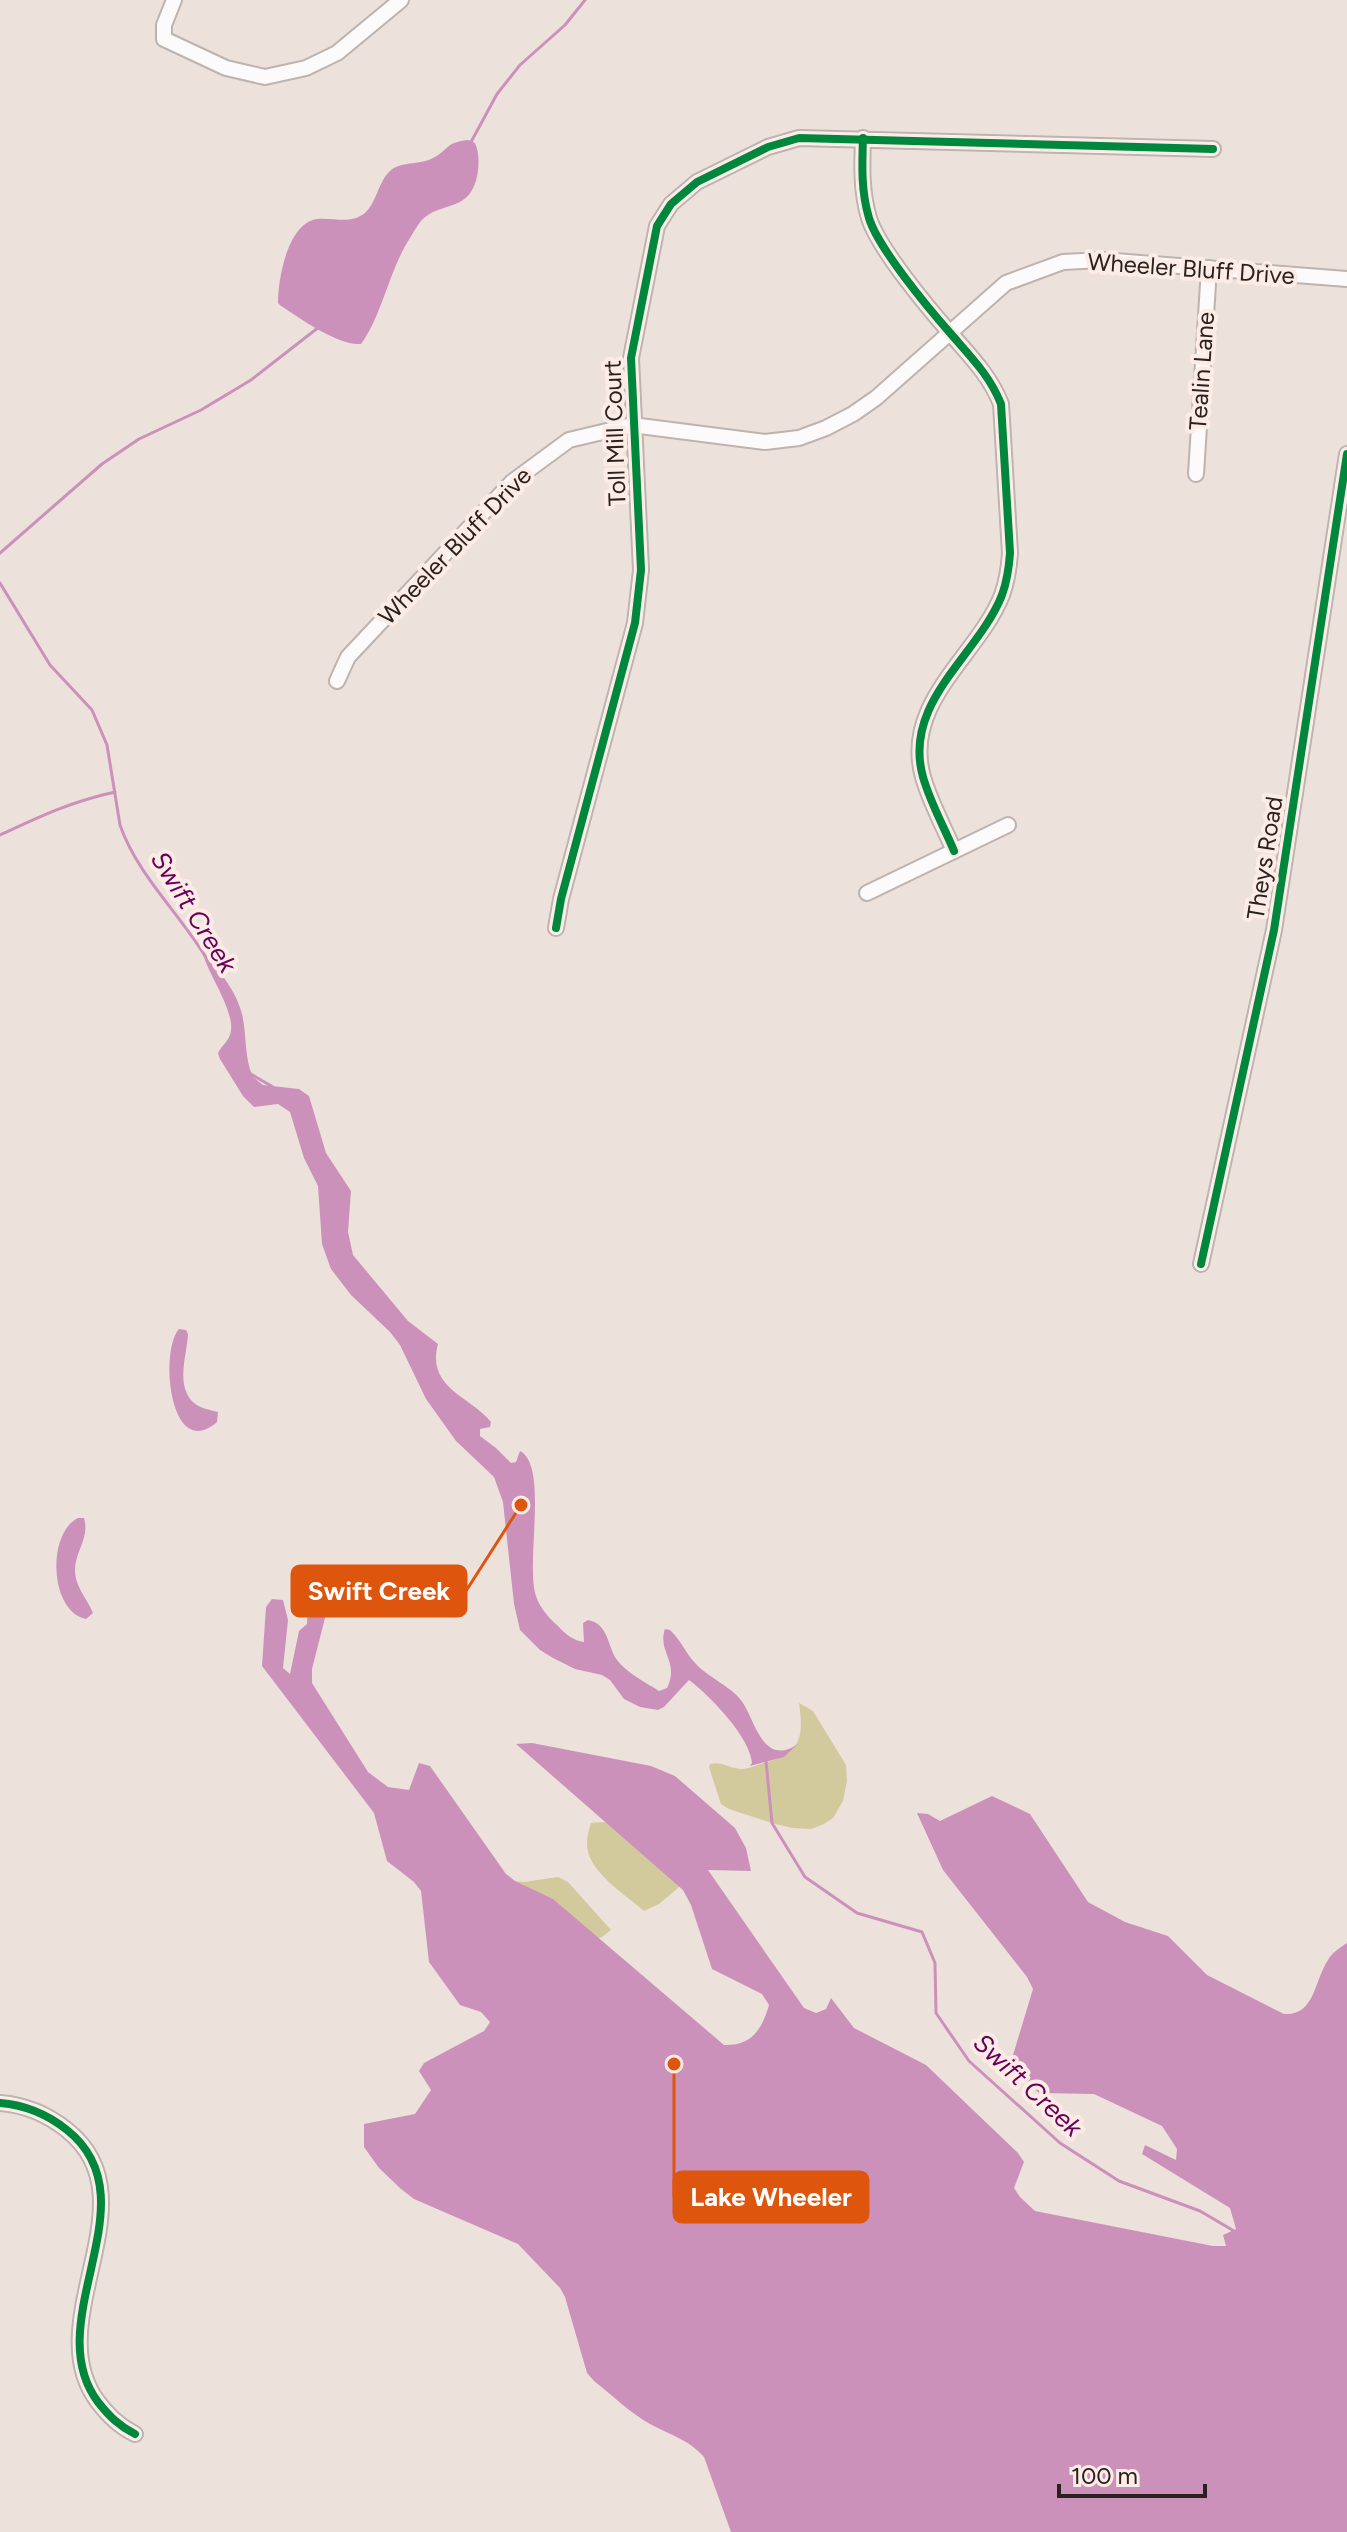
<svg xmlns="http://www.w3.org/2000/svg" width="1347" height="2532" font-family="Figtree,sans-serif">
  <style>
    .green { fill: #d2ca9c }
    .water { fill: #cc91bb }
    .lines { fill: none; stroke-linecap: round; stroke-linejoin: round }
    .stream { stroke: #cc91bb; stroke-width: 3 }
    .minor-casing { stroke: #bdb3af; stroke-width: 18 }
    .minor { stroke: #fcfafa; stroke-width: 14 }
    .cycleway-casing { stroke: #fdece6; stroke-width: 13 }
    .cycleway { stroke: #00873e; stroke-width: 8 }
    .labels { text-anchor: middle; stroke-width: 8; stroke-linejoin: round; paint-order: stroke }
    .street-label { font-size: 24px; fill: #29221f; stroke: #fdece6 }
    .water-label { font-size: 26px; font-style: italic; fill: #670059; stroke: #fdece6 }
    .leader { fill: none; stroke: #de560d; stroke-width: 3 }
    .callout-dot { fill: #de560d; stroke: #fdece6; stroke-width: 3 }
    .callout { fill: #de560d; stroke: #de560d; stroke-width: 3 }
    .callout-label { font-size: 26px; text-anchor: middle; font-weight: bold; fill: #fff }
  </style>
  <rect width="100%" height="100%" fill="#ede1dc"/>
  <g class="green">
    <path d="M799,1703l14,8 33,54 1,16 -4,20 -10,17 -9,6 -13,5 -18,-1 -18,-4 -46,-15 -8,-5 -12,-37 1,-3c12,-3 20,5 32,5 8,0 17,-5 25,-7 34,-9 37,-26 32,-59z"/>
    <path d="M621,1821l64,61 -26,22 -15,7c-19,-17 -58,-40 -57,-68 0,-7 2,-14 4,-20z"/>
    <polygon points="558,1877 568,1882 611,1930 602,1937 570,1948 513,1881 524,1882"/>
  </g>
  <g class="water">
    <path d="M468,140l7,3c7,15 4,47 -12,57 -12,8 -28,8 -39,18 -6,5 -10,14 -14,20 -21,32 -28,78 -49,106 -23,2 -61,-26 -80,-38l-3,-3c0,-25 10,-80 39,-84 17,-2 33,6 48,-6 12,-11 13,-31 25,-42 11,-10 28,-6 41,-12 18,-8 12,-16 37,-19z"/>
    <path d="M202,950c16,19 34,40 40,64 5,21 2,44 11,63l10,8 36,4 10,7 17,57 25,38 -3,41 5,23 55,66 30,23c-12,44 32,52 53,78l-1,5 -10,2v7l16,12 15,15 5,-1 4,-11c29,15 5,113 16,145 4,12 13,22 22,30 7,8 16,15 26,16l-1,-19 5,-3c21,4 19,26 29,40 10,13 28,22 42,31l8,-3c13,-26 -10,-36 -2,-59l5,1c11,10 16,24 26,34 12,13 35,23 44,35 15,17 21,70 58,45l-14,13 -34,9 2,-3c-2,-26 -42,-67 -63,-83l-25,27 -6,3 -18,-3 -16,-8 -14,-19 -8,-5 -27,-6 -22,-11 -13,-8 -20,-20 -6,-26 -11,-102 -9,-25 -38,-36 -30,-42 -26,-54 -10,-13 -39,-37 -20,-26 -9,-25 -4,-58 -14,-28 -14,-46 -12,-8 -24,3 -11,-11 -23,-37 -2,-6c3,-6 9,-11 11,-16 11,-21 -23,-64 -27,-87z"/>
    <path d="M179,1329l7,1 2,4c-1,21 -13,52 6,69 6,5 16,7 24,9l-1,10c-47,41 -58,-71 -38,-93z"/>
    <path d="M78,1518h6c6,20 -9,33 -9,52 0,17 12,28 18,43l-7,6c-37,-8 -39,-86 -8,-101z"/>
    <path d="M308,1598h12l6,16 -14,55v14l56,89 20,15 21,3 10,-27 11,3 76,108 9,7 38,18 171,146c28,1 38,-16 45,-40l-7,-11 -50,-25 -21,-64 -8,-15 -167,-146 16,-1 119,23 24,10 60,52 11,20 5,23 -43,-1 96,138 12,5 10,-4 5,-11 23,30 72,37 92,88 6,9 -10,26 6,9 15,14 178,35h13l-3,-11 13,-6 -6,-21 -88,-54 3,-9 31,15 1,-11 -15,-23 -68,-32 -55,-1 -11,-10 -15,-28 20,-66 -6,-12 -84,-107 -26,-57 11,1 12,7 52,-25 38,18 58,88 37,20 43,14 39,39 77,39c31,2 30,-33 44,-54 4,-8 12,-12 19,-17v589h-616l-27,-75c-16,-18 -34,-22 -54,-33 -20,-11 -38,-29 -56,-43l-7,-8 -22,-76 -5,-9 -42,-44 -104,-45 -13,-10 -22,-21 -15,-21v-23l51,-10 16,-24 -12,-19 5,-8 60,-32 6,-9 -9,-10 -21,-7 -31,-43 -8,-71 -7,-9 -27,-21 -13,-48 -112,-147 4,-59 6,-8 11,1 5,20 -5,48 7,6 9,-43 8,-7z"/>
  </g>
  <g class="lines">
    <g class="stream">
      <polyline points="471,142 497,94 520,65 565,25 585,0"/>
      <polyline points="0,553 102,464 139,439 201,410 251,380 319,327"/>
      <path d="M0,583l50,82 42,45 15,35 13,80c17,49 58,87 85,131"/>
      <path d="M0,835c41,-19 70,-33 115,-43"/>
      <polyline points="249,1073 273,1087"/>
      <polyline points="766,1761 772,1823 805,1877 857,1913 922,1932 935,1963 936,2013 969,2061 1060,2143 1119,2181 1200,2211 1234,2231"/>
    </g>
    <defs>
      <g id="minor">
        <polyline points="174,0 164,25 164,39 226,68 265,77 306,68 337,53 401,0"/>
        <path d="M863,138c-1,28 -2,53 6,80 9,30 60,91 82,116 20,23 39,42 50,70l9,149c-1,15 -3,28 -8,42 -24,61 -100,107 -79,182 7,25 21,50 31,74"/>
        <polyline points="1196,474 1209,268"/>
        <polyline points="337,681 348,657 512,482 569,440 632,425 765,442 799,438 826,428 853,414 876,398 1006,283 1063,262 1102,260 1347,279"/>
        <polyline points="867,893 1008,825"/>
        <polyline points="556,928 561,899 635,623 641,570 631,358 657,226 671,204 697,182 768,147 799,138 1213,149"/>
        <polyline points="1201,1264 1274,930 1347,454"/>
        <path d="M0,2103c26,2 47,11 67,27 88,70 -30,191 31,272 11,14 21,24 37,32"/>
      </g>
    </defs>
    <use href="#minor" class="minor-casing"/>
    <use href="#minor" class="minor"/>
    <defs>
      <g id="cycleway">
        <path d="M863,138c-1,28 -2,53 6,80 9,30 60,91 82,116 20,23 39,42 50,70l9,149c-1,15 -3,28 -8,42 -24,61 -100,107 -79,182 7,25 21,50 31,74"/>
        <polyline points="556,928 561,899 635,623 641,570 631,358 657,226 671,204 697,182 768,147 799,138 1213,149"/>
        <polyline points="1201,1264 1274,930 1347,454"/>
        <path d="M0,2103c26,2 47,11 67,27 88,70 -30,191 31,272 11,14 21,24 37,32"/>
      </g>
    </defs>
    <use href="#cycleway" class="cycleway-casing"/>
    <use href="#cycleway" class="cycleway"/>
  </g>
  <g class="labels">
    <g class="street-label">
      <text transform="translate(1191 269) rotate(4)" y="8">Wheeler Bluff Drive</text>
      <text transform="translate(1202 371) rotate(-86)" y="8">Tealin Lane</text>
      <text transform="translate(615 433) rotate(-92)" y="8">Toll Mill Court</text>
      <text transform="translate(455 546) rotate(-46)" y="8">Wheeler Bluff Drive</text>
      <text transform="translate(1265 858) rotate(-81)" y="8">Theys Road</text>
    </g>
    <g class="water-label">
      <text transform="translate(194 912) rotate(58)" y="9">Swift Creek</text>
      <text transform="translate(1028 2085) rotate(43)" y="9">Swift Creek</text>
    </g>
  </g>
  <path class="leader" d="M521 1505L466 1591M674 2064L674 2197"/>
  <g class="callout-dot">
    <circle cx="521" cy="1505" r="8"/>
    <circle cx="674" cy="2064" r="8"/>
  </g>
  <g class="callout">
    <rect x="292" y="1566" width="174" height="50" rx="8"/>
    <rect x="674" y="2172" width="194" height="50" rx="8"/>
  </g>
  <g class="callout-label">
    <text x="379" y="1600">Swift Creek</text>
    <text x="771" y="2206">Lake Wheeler</text>
  </g>
  <path d="M1059 2484v12h146v-12" fill="none" stroke="#29221f" stroke-width="4"/>
  <text x="1071" y="2484" font-size="24" fill="#29221f" stroke="#fdece6" stroke-width="6" paint-order="stroke">100 m</text>
</svg>
